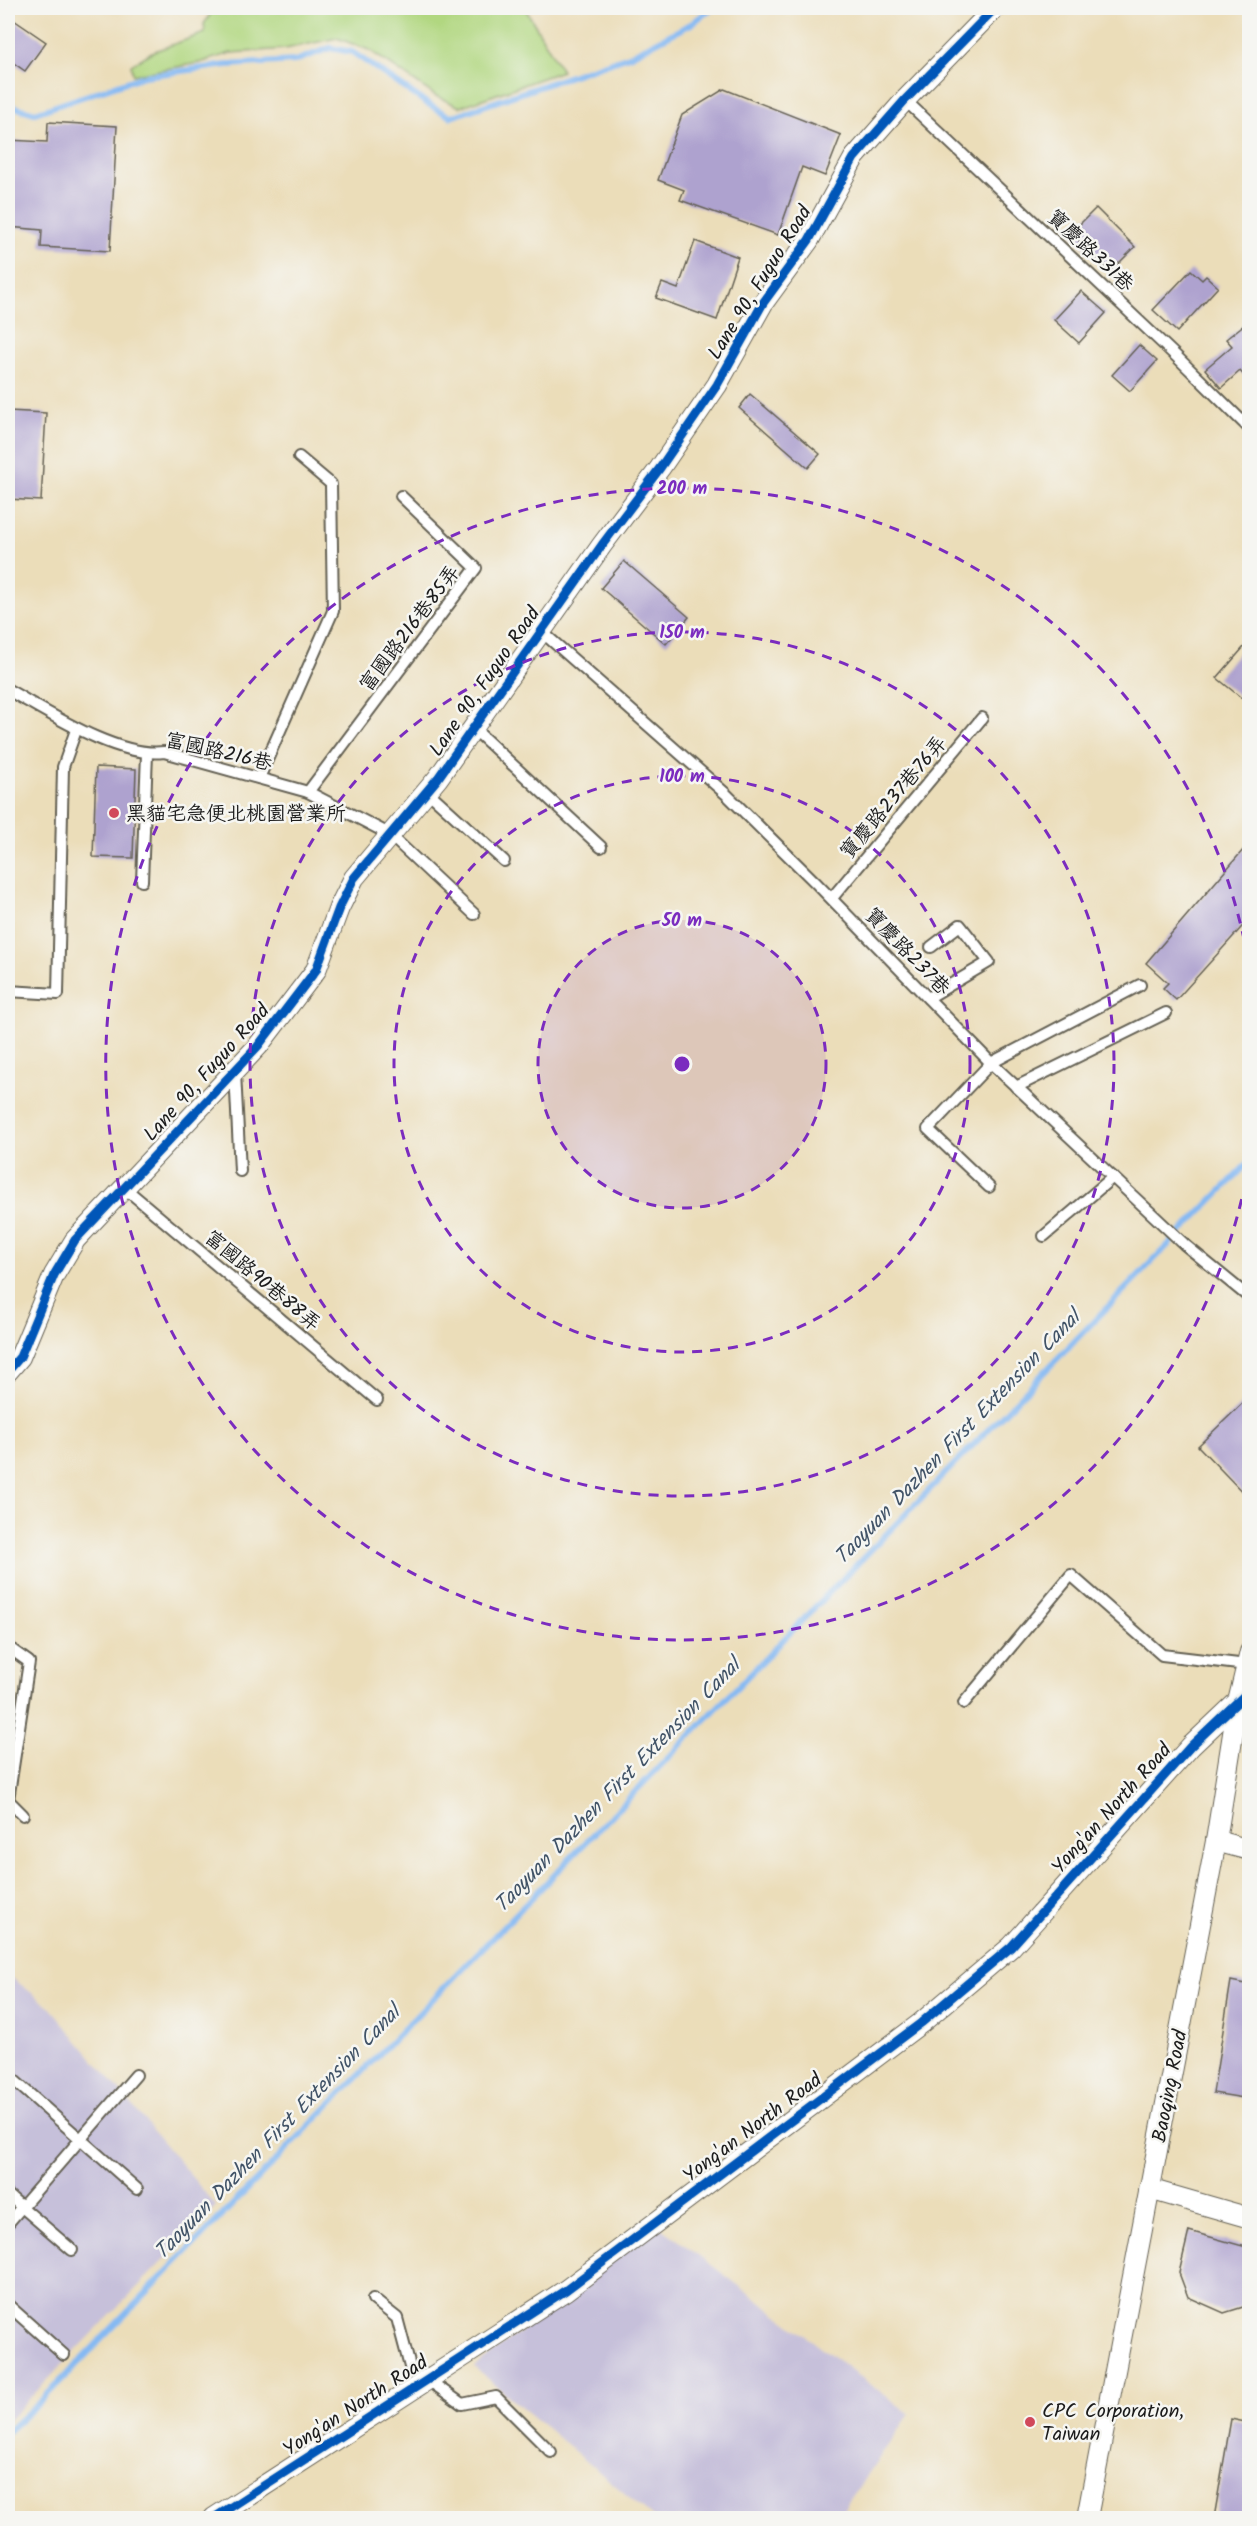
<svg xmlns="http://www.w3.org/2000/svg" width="1257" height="2526" font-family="Kalam,'LXGW WenKai TC',sans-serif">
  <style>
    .industrial { fill: #c6c0da }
    .green { fill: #b1d780; stroke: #667a4e; stroke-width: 1.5 }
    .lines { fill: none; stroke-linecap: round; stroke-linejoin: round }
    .stream { stroke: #85b9f3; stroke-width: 6 }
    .building { fill: #aea2cf }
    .service-casing { stroke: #646053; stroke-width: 14 }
    .minor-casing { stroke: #646053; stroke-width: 22 }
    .service { stroke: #fff; stroke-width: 10 }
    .minor { stroke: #fff; stroke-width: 20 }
    .cycleway-casing { stroke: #f6f6f2; stroke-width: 13 }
    .cycleway { stroke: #0057b8; stroke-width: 9 }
    .ring { fill: none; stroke: #7b2cbf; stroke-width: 3; stroke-dasharray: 10 8 }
    .poi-dot { fill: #d1495b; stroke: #f6f6f2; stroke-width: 2 }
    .labels { text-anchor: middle; stroke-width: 5; stroke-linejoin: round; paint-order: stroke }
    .street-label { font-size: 20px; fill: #1c1c1c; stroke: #f6f6f2 }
    .poi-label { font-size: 20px; fill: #1c1c1c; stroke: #f6f6f2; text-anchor: start }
    .water-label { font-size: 21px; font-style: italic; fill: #415367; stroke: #f6f6f2 }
    .centre { fill: #7b2cbf; stroke: #f6f6f2; stroke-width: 3 }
    .ring-label { font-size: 18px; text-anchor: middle; font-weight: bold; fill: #7b2cbf; stroke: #f6f6f2; stroke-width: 5; stroke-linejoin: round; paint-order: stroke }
  </style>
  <rect width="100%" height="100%" fill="#f6f6f2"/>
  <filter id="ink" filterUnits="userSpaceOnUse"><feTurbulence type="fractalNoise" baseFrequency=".0167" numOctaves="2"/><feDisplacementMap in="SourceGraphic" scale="12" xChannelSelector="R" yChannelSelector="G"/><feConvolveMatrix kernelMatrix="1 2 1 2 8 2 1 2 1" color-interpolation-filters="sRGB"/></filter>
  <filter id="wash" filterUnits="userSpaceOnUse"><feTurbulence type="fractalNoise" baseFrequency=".008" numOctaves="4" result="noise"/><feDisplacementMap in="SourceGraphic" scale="24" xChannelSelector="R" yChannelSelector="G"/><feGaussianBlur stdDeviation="1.35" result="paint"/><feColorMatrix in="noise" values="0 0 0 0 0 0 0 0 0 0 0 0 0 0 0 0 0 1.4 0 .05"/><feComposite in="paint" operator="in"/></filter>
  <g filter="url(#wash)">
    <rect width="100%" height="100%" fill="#ebddb9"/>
    <g class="industrial">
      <polygon points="8,1975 49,2006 216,2206 8,2421"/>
      <polygon points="658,2225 910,2414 837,2518 654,2518 474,2367"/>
    </g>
    <polygon class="green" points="214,8 525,8 562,71 460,107 436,96 369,50 337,38 285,49 231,53 199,63 133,75 131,65 152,52 205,33 204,24"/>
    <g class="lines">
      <g class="stream">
        <polyline points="8,105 35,113 144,76 227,65 295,61 330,48 352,52 428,104 451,117 629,56 691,24 712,8"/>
        <polyline points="8,2431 42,2400 1250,1161"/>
      </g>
    </g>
    <g id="blocks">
      <g class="building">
        <polygon points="8,16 46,42 25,71 8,59"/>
        <polygon points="724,89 841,135 825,176 802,167 778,235 680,200 684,190 658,180 682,115"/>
        <polygon points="48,122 117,126 110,251 41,247 42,230 8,227 8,140 47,142"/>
        <polygon points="1096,208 1135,247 1110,272 1071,233"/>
        <polygon points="695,241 738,257 717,320 656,298 662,283 678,289"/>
        <polygon points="1191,270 1202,280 1206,276 1218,287 1177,332 1153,310"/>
        <polygon points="1081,291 1106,313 1079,343 1054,320"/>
        <polygon points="1250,320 1250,382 1240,371 1221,388 1205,369 1232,346 1226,339"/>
        <polygon points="1139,345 1157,361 1130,391 1112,375"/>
        <polygon points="750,394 820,454 808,468 739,408"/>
        <polygon points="8,411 46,413 41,501 8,499"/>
        <polygon points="624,561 689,617 666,644 601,588"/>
        <polygon points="1250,640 1250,705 1217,678"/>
        <polygon points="96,767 136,769 133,858 93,857"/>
        <polygon points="1250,842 1250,918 1176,1000 1163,988 1168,983 1146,963"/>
        <polygon points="1250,1396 1250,1500 1198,1446"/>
        <polygon points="1231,1981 1250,1985 1250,2099 1213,2093"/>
        <polygon points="1189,2231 1250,2248 1250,2300 1243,2307 1224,2313 1188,2297 1179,2273"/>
        <polygon points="1231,2419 1250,2423 1250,2518 1214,2518"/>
      </g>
    </g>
  </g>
  <g filter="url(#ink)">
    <use href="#blocks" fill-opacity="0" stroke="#646053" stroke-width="1.5"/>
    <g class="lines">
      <defs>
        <g id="service">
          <polyline points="905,100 1177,357 1250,429"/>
          <polyline points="541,631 726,794 816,883 991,1063 1184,1244 1250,1298"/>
          <path d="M8,690c40,22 109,68 156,62l144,40 81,42 85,80"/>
          <polyline points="473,728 601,847"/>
          <polyline points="259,778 333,611 331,484 299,457"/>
          <polyline points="427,791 504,861"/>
          <polyline points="308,792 476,568 401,496"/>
          <polyline points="142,881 147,754"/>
          <polyline points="832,898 982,718"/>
          <polyline points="8,991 58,994 63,767 76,730"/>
          <polyline points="928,998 989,962 960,925 931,947"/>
          <polyline points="235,1072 240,1171"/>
          <polyline points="1016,1087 1166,1013"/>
          <polyline points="989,1187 928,1129 991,1063 1140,985"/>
          <polyline points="126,1189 377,1400"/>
          <polyline points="1044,1236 1113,1177"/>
          <polyline points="8,1647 29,1662 8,1800 23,1815"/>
          <polyline points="964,1703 1071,1575 1162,1655 1247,1665"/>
          <polyline points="8,2075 137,2189"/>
          <polyline points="8,2195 72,2250"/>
          <polyline points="8,2223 136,2075"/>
          <polyline points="373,2299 397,2318 410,2367 462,2404 496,2397 551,2452"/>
          <polyline points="8,2305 64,2355"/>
        </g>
        <g id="minor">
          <polyline points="8,1371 20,1357 54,1275 75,1240 258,1046 316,970 339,908 354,878 438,778 602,545 660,468 717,385 763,303 809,240 854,158 905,100 995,8"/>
          <polyline points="1216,1841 1250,1850"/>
          <polyline points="1149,2189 1250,2218"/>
          <polyline points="214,2518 566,2290 921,2023 1011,1947 1191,1746 1250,1690"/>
          <polyline points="1087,2518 1216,1841 1238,1702 1250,1652"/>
        </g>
      </defs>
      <use href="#service" class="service-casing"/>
      <use href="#minor" class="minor-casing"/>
      <use href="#service" class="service"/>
      <use href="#minor" class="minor"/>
      <defs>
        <g id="cycleway">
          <polyline points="8,1371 20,1357 54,1275 75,1240 258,1046 316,970 339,908 354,878 438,778 602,545 660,468 717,385 763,303 809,240 854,158 905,100 995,8"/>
          <polyline points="214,2518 566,2290 921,2023 1011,1947 1191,1746 1250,1690"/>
        </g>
      </defs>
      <use href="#cycleway" class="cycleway-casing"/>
      <use href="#cycleway" class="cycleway"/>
    </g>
  </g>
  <circle cx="682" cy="1064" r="144" fill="#7b2cbf" fill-opacity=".12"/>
  <g class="ring">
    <circle cx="682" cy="1064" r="144"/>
    <circle cx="682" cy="1064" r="288"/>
    <circle cx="682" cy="1064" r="432"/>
    <path d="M1249 1164A576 576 0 1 1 1249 964"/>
  </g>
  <g class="poi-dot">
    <circle cx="114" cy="813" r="6"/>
    <circle cx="1030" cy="2422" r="6"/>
  </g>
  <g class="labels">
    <g class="street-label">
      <text transform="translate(1091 250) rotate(43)" y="7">寶慶路331巷</text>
      <text transform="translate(759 282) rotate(-58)" y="7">Lane 90, Fuguo Road</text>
      <text transform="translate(409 628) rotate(-53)" y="7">富國路216巷85弄</text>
      <text transform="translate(484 681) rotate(-55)" y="7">Lane 90, Fuguo Road</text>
      <text transform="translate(219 751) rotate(13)" y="7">富國路216巷</text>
      <text transform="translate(893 797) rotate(-50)" y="7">寶慶路237巷76弄</text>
      <text transform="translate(908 951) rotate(46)" y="7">寶慶路237巷</text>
      <text transform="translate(206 1072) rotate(-48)" y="7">Lane 90, Fuguo Road</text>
      <text transform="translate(263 1280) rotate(40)" y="7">富國路90巷88弄</text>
      <text transform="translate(1111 1808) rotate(-48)" y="7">Yong'an North Road</text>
      <text transform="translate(1169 2086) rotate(-79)" y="7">Baoqing Road</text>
      <text transform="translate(752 2127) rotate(-37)" y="7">Yong'an North Road</text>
      <text transform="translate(355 2405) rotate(-33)" y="7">Yong'an North Road</text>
    </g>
    <g class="poi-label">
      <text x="126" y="820">黑貓宅急便北桃園營業所</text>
      <text x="1042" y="2417">CPC Corporation,<tspan x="1042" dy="23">Taiwan</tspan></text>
    </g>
    <g class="water-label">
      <text transform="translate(957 1437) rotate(-46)" y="7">Taoyuan Dazhen First Extension Canal</text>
      <text transform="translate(617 1785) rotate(-46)" y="7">Taoyuan Dazhen First Extension Canal</text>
      <text transform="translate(277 2132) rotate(-46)" y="7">Taoyuan Dazhen First Extension Canal</text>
    </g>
  </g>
  <circle cx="682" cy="1064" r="9" class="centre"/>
  <g class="ring-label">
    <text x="682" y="494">200 m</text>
    <text x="682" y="638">150 m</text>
    <text x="682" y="782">100 m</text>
    <text x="682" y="926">50 m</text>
  </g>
  <rect width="1257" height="2526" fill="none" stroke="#f6f6f2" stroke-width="30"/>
</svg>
